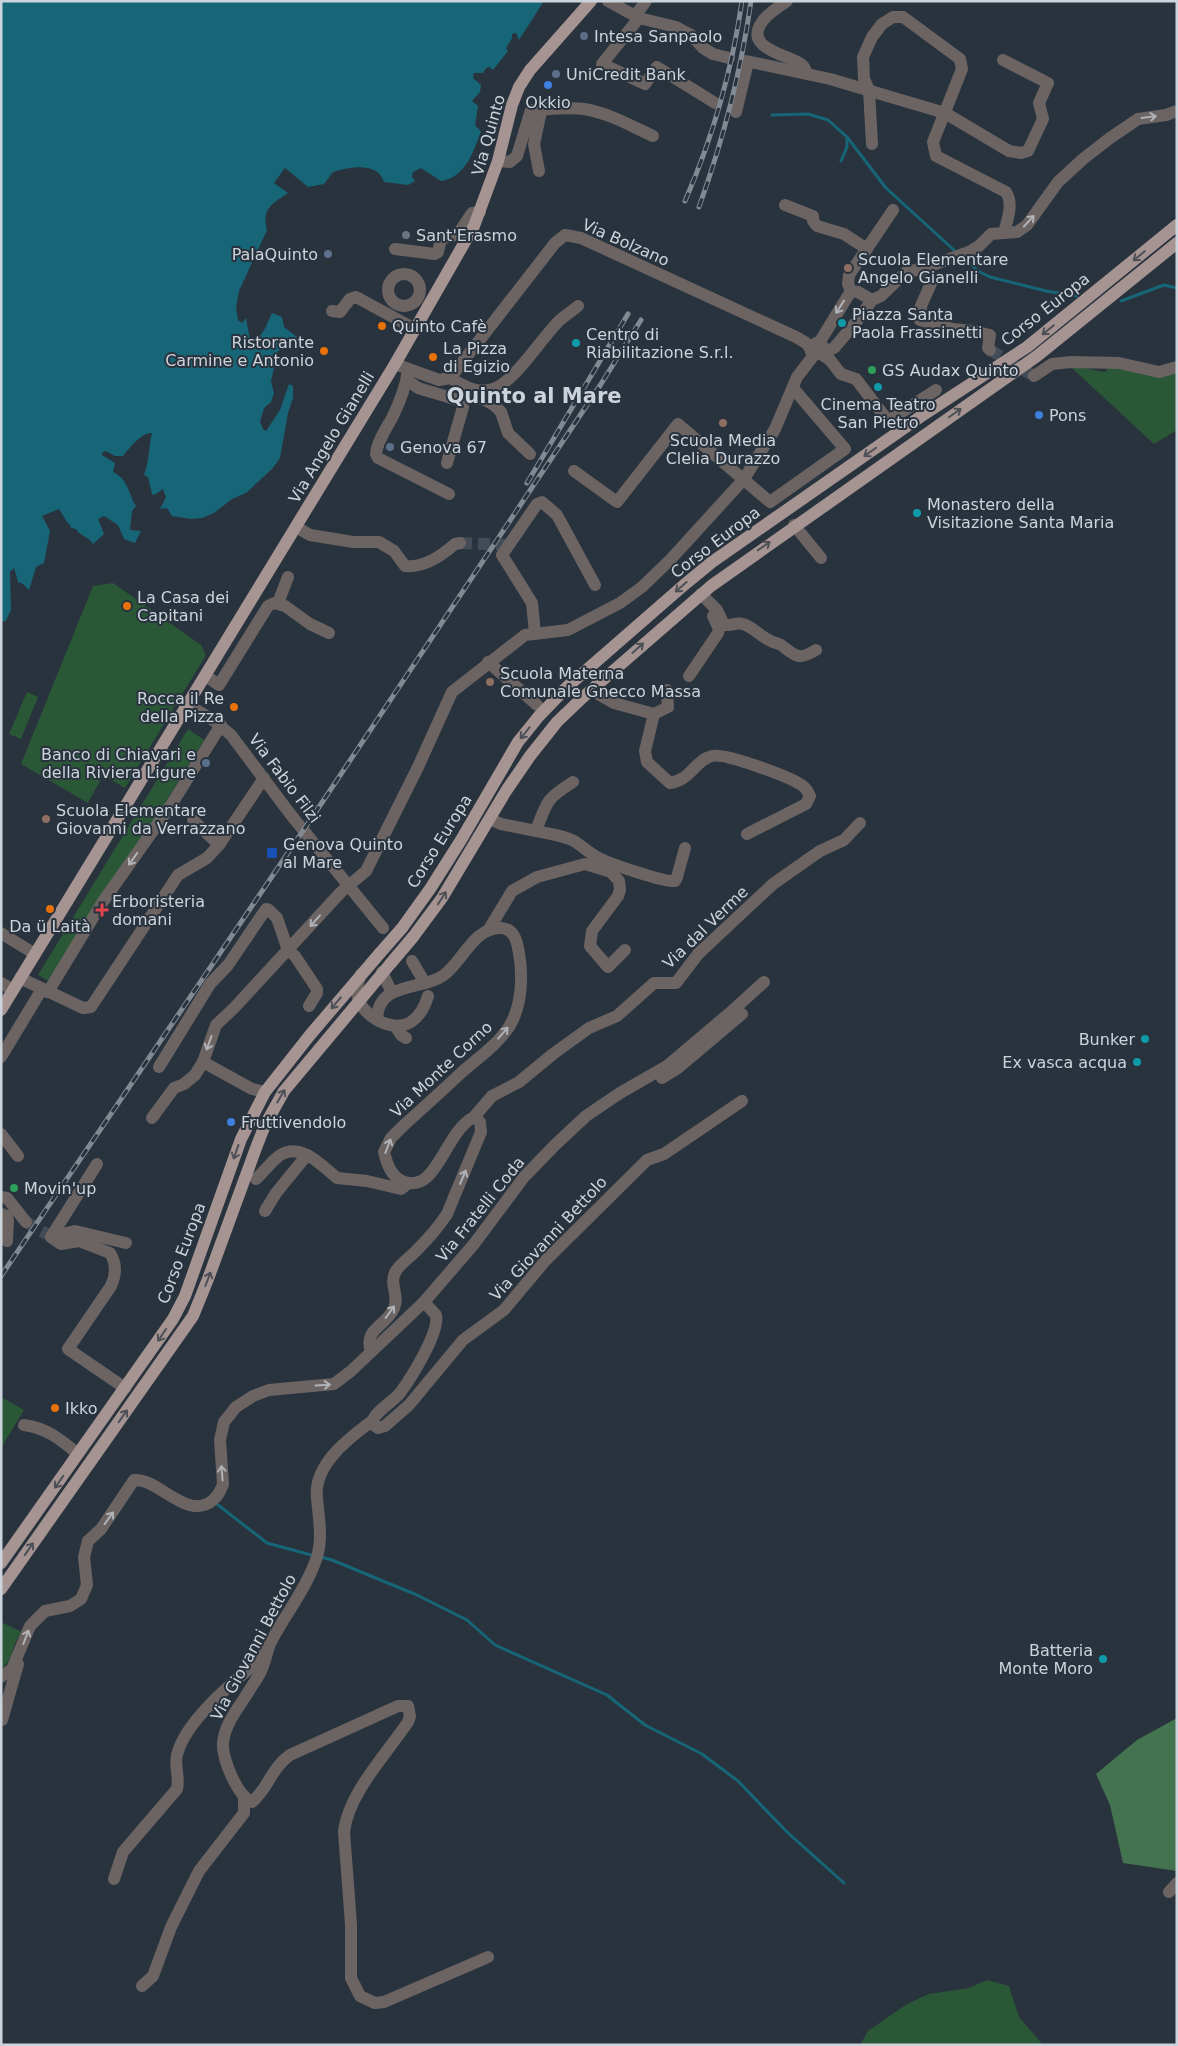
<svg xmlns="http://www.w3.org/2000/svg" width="1178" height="2046" font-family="'DejaVu Sans',sans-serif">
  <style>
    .green { fill: #2a5836 }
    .forest { fill: #44734f }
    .water { fill: #166678 }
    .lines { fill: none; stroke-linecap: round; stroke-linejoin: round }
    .stream { stroke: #166678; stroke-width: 3 }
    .minor-tunnel { stroke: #424b56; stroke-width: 12; stroke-dasharray: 12 6; stroke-linecap: butt }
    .minor { stroke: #6c6463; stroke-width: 12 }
    .major { stroke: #a69492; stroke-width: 12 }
    .rail-casing { stroke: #818992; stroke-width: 5 }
    .rail { stroke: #29333e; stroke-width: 3; stroke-dasharray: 9; stroke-linecap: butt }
    .major-bridge { stroke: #a69492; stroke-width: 12 }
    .oneway { stroke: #b0b2b7 }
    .oneway2 { stroke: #4e5057 }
    .service-dot { fill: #5c6f8a; stroke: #29333e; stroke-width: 2 }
    .shop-dot { fill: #3f7fe0; stroke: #29333e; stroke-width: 2 }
    .worship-dot { fill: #6b7280; stroke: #29333e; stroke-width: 2 }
    .education-dot { fill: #8d6e63; stroke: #29333e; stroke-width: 2 }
    .culture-dot { fill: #0f9aa8; stroke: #29333e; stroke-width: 2 }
    .food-dot { fill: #e8710a; stroke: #29333e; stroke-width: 2 }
    .leisure-dot { fill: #2e9e5b; stroke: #29333e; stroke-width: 2 }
    .transit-dot { fill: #1a4fb4; stroke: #29333e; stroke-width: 2 }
    .health-dot { fill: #e0444e; stroke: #29333e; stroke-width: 2 }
    .labels { text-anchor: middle; stroke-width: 4; stroke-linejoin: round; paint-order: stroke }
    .poi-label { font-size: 16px; fill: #cdd3db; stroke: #29333e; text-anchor: start }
    .street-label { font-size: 16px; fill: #cdd3db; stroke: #29333e }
    .district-label { font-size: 21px; font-weight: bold; fill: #cdd3db; stroke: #29333e }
  </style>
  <rect width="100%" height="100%" fill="#29333e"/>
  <g class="green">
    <polygon points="1112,364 1177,370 1177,430 1154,444 1072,368 1078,367 1105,372"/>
    <polygon points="113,583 201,645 206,655 125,788 103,775 88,803 21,764 93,586"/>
    <polygon points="27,692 38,697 21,739 9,734"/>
    <polygon points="188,729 204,740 52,983 38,975"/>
    <polygon points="1,1397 24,1410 1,1448"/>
    <path d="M1,1622l21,10c-12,14 -7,27 -21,37z"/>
    <polygon points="987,1980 1009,1986 1019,2017 1043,2045 860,2045 868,2031 907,2004 929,1994 969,1988"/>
  </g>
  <polygon class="forest" points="1177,1718 1177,1871 1123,1863 1110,1805 1096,1774 1137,1740"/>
  <path class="water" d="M1,1h543l-25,39 -3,-7 -4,1v4l-6,10 2,3 -15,19 -4,-3 -3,1 -3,5h-9l-1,5 8,7 -1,7 -8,9 6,5 -3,19 6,6c-7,20 -16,47 -40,50l-20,-13 -8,4 -1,5 3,4 -7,4 -24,-3c-6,-21 -35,-15 -51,-10l-9,12 -16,3 -23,-19 -11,15 14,10c-15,10 -27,16 -21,37l-28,61 -3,16 2,13 4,3 4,-5 4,22c13,0 17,-17 22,-27l10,4 2,10 13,10 -8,9 -11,5 -7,30 3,12 -3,9 -7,6 -4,14 3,7 3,2 14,-21 9,-26 4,2v12l-5,15 -8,45 -8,11 -26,24 -14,6 -18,14 -12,5 -11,1 -19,-3 -5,-8 -7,1 6,-12 -3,-8 -9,6 -2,-1 -4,-17 -4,-2c6,-16 4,-26 8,-42 -11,-1 -23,16 -29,23h-8l-9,-5 -4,2v2l13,8 -2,9c16,8 15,21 23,34l-4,5 -2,19 11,1 -6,12 -11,-4 -6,-14 -14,-9 -6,3 6,15 -11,10c-5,-8 -13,-8 -17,-15l-5,-1 -1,-3 -3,-3 -8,-13 -17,7 8,15 -6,32 -8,4 -7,23 -6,-6 -5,-2 -4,-14 -4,4 1,38 -6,12 -4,-2z"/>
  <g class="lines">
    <g class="stream">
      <polyline points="772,115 808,114 828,120 847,137 886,188 955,251"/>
      <polyline points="841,161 847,147 847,138"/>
      <polyline points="964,258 978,271 990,277 1046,291 1077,296"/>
      <polyline points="1121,301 1164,285 1177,288"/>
      <polyline points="218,1505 267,1543 315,1556"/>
      <polyline points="321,1557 332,1560 417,1595 467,1620 495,1645 607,1695 645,1725 702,1754 738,1781 787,1832 844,1883"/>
    </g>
    <g class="minor-tunnel">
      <polyline points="990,350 1034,376"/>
      <polyline points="460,543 509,545"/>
      <polyline points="26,1222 47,1234"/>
    </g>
    <g class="minor">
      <polyline points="608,1 639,18 676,27 691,35 703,48 713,54 729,58"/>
      <path d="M787,1c-8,6 -19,12 -25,21 -20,29 33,33 42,45 1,1 2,6 3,7"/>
      <polyline points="635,16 646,1"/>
      <polyline points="639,18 602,64 645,84 657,67 715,103"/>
      <polyline points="746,61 830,79 945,113 1009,151 1021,153 1028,151 1043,119 1039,103 1048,83 1003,60"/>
      <path d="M538,110c15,-1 31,-3 46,-1 25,4 47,17 69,27"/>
      <polyline points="736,112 748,62"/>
      <path d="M872,144l-3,-54 -5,-11 -1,-22 9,-20 10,-13 11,-7h10l57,42 2,10 -29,73 3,14 70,36c8,12 1,28 -2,41"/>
      <polyline points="498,161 510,162 517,156 531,110 538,110 540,116 534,144 539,171"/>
      <polyline points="785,205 813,216 813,221 817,226 844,234 867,249"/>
      <polyline points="395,249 435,254 438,252 441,239 458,234 472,213 480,212"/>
      <polyline points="921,269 932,281 921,306 920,320 953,329 973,331 990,335 988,348 990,350"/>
      <circle cx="404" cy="290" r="16"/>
      <polyline points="851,291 848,284 849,275 893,210"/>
      <polyline points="332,311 340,312 350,299 356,297 415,329"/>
      <polyline points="819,343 851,291 858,292 872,300"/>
      <polyline points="812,354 810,348 816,343 820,344 828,351 834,348 857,321 872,300 881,296 906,272 921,269 969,252 979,246 991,234 1017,232 1027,225 1058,182 1083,159 1110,138 1138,119 1166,115 1177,111"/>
      <polyline points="821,354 830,360 841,374 856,379 888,421 936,390"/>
      <polyline points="395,364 439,380 450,378 555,243 565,235 581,238 796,337 806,343 810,348"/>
      <path d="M408,370c-2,16 -9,34 -16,48 -6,11 -15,24 -16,36l2,4 71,36"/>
      <polyline points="1034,376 1052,364 1071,362 1119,363 1159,372 1177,367"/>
      <path d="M450,378c14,8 27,16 43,11 22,-7 49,-52 67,-69 6,-5 12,-9 18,-14"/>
      <polyline points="407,380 418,388 458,400 462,403 463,407 447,463"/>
      <polyline points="467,394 485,400 494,405 501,412 508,433 530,454"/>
      <polyline points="574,471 617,502 678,424 770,502 845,449 793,388"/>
      <polyline points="794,525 821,558"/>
      <path d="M296,527l14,8 43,7h26l15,9 11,15c19,2 36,-10 50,-22l5,-1"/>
      <path d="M701,594l16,16 7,15c7,1 12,-3 19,-1 10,3 18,13 28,17 3,2 7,2 10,4 15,11 17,16 35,5"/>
      <polyline points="278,603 288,577"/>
      <polyline points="535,633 532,603 502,555 537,504 542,502 557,515 595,585"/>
      <polyline points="488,662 537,705"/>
      <polyline points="206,676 219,685 268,606 274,603 285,606 310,624 329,633"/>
      <polyline points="689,676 718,633 719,629 713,616"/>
      <path d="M591,690l23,13 40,11 -9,37 2,11 23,21c21,-3 25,-23 42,-27 14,-3 79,21 91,30 4,3 5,6 7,10l-4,8 -59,30"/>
      <polyline points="188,705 213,720 231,735 291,815 383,928"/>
      <polyline points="654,714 668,707 667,690"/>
      <path d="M490,819l11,5 35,7c11,-30 10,-32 37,-49"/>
      <polyline points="193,820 219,845"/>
      <path d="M536,831c12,3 27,4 38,10 8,5 15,12 23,16 9,6 70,26 78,24l2,-4 8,-29"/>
      <polyline points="489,929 512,891 537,877 585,864 611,872 619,881 620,890 618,896 592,931 590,946 608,967 625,950"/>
      <polyline points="1,933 35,954"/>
      <polyline points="412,961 422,978"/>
      <polyline points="382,972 392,993"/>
      <path d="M361,974c-2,6 -5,13 -4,19 2,22 35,41 54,29 9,-6 14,-16 17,-26"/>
      <polyline points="20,978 83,1008 91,1007 178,875 207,858 219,845 264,778"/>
      <polyline points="1,983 13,990"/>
      <polyline points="48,992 102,903 171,805 221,725"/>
      <polyline points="395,1026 401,1035 406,1038"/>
      <polyline points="1,1057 42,989"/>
      <polyline points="159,1067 210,984 228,965 266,909 269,910 277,918 288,950 295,956 317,989 317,993 309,1006"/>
      <polyline points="662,1078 678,1068 742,1014"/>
      <polyline points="265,1092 252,1089 203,1062 216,1025 235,1007 341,892 366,871 418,767 452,692 525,635 568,630 620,603 642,587 671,559 744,479 775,429 797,377 814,355"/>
      <polyline points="474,1117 492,1096 519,1082 553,1054 589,1028 617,1016 654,983 676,983 698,954 773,884 820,851 844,840 860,823"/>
      <polyline points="152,1118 174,1088 184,1084 195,1075 203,1062"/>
      <polyline points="1,1134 18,1156"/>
      <path d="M97,1164l-46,73 10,7 18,-3 31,12c7,11 6,22 1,33l-43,63 57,39"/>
      <path d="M256,1179c8,-7 17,-20 26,-25 20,-11 41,13 55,24l30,3 34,8 8,-6"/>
      <polyline points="1,1197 7,1198 26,1222"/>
      <polyline points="265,1211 276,1193 307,1155"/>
      <polyline points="1,1214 7,1216 8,1220 7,1241"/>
      <polyline points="51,1237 75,1231 126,1243"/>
      <path d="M424,1302l12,13c4,17 -25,63 -36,78 -7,9 -28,20 -28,31l6,4 7,-2 24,-21 54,-65 41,-30 41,-49 102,-101 17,-6 78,-53"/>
      <path d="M371,1352c-8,-24 15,-25 23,-44 6,-13 -6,-24 2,-37 4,-7 13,-13 19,-19 12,-12 23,-24 32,-38l34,-82 -1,-10 -6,-5c-30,15 -37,79 -72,64 -11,-5 -15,-17 -18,-29l7,-14 12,-12c20,-18 40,-36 59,-54 16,-14 35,-27 47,-45 13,-21 14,-51 10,-74 -2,-11 -4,-24 -18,-25 -27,-1 -38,33 -57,47 -22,16 -66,6 -67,44"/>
      <path d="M372,1421c-23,17 -59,44 -55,77 2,24 7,44 -3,67 -11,29 -31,52 -44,79 -3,7 -4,15 -7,22 -2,7 -7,14 -11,20 -10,18 -27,35 -29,57 -1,15 14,53 29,59 16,-13 20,-35 38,-47l108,-49h10l2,10 -2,6c-21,31 -60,72 -64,110l7,92v54l9,18 15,7 9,-1 104,-45"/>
      <path d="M24,1425c23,3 37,15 54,29"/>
      <path d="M1,1677l11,-8 18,-43 15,-15 25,-5 11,-7 6,-14 -3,-28 4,-16 13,-12 33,-49c25,-2 53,42 79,20 5,-4 8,-10 10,-16l-3,-44 4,-18 12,-15 17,-11 16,-6 65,-6 17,-13 73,-69 50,-58 50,-67 31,-32 31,-29 34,-23 47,-27 65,-55 32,-29"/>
      <polyline points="2,1720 18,1664"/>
      <path d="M114,1879l9,-27 54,-63c3,-12 -3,-23 0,-34 8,-34 57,-74 83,-95l5,-9"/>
      <polyline points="1169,1892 1177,1883"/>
      <polyline points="142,1986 153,1976 171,1927 199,1871 244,1813 244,1796"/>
    </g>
    <g class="major">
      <polyline points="402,928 430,889 461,840 518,742 539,716 567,687 684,585 712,562 920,417 1027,347 1177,225"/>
      <polyline points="413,937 442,898 506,791 530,756 557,722 582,698 711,586 1037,356 1177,243"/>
      <polyline points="1,1010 395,364 474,226 498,161 512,105 519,87 530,70 591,1"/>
      <polyline points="1,1563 173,1319 185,1296 241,1139 265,1092 310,1035 380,953"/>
      <polyline points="1,1589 193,1316 208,1279 256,1148 265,1125 284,1091 391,963"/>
    </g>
    <defs>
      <g id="rail">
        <path d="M685,201c28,-64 47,-131 57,-200"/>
        <path d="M699,207c24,-67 42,-135 52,-206"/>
        <polyline points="527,483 628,314"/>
        <polyline points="1,1276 313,816 601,384 641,320"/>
      </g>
    </defs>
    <use href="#rail" class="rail-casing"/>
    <use href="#rail" class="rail"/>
    <g class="major-bridge">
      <polyline points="380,953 402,928"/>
      <polyline points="391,963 413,937"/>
    </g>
  </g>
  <defs><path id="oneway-shaft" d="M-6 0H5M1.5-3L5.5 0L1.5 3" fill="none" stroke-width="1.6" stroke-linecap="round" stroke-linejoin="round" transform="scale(1.25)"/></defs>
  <g class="oneway">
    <use href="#oneway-shaft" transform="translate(1149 117) rotate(-8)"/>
    <use href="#oneway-shaft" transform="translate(1029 221) rotate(-47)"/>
    <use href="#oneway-shaft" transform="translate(840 307) rotate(122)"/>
    <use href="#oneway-shaft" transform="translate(133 859) rotate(125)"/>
    <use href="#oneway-shaft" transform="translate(315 921) rotate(132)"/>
    <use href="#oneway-shaft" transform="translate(503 1033) rotate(-49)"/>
    <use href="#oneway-shaft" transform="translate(209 1043) rotate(110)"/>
    <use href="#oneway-shaft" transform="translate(388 1146) rotate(-69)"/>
    <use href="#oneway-shaft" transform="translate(463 1177) rotate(-67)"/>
    <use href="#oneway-shaft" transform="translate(390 1312) rotate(-54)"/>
    <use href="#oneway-shaft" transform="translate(323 1385) rotate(-3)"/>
    <use href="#oneway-shaft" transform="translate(222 1473) rotate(-95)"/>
    <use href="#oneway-shaft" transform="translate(109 1518) rotate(-54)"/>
    <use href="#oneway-shaft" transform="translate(26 1637) rotate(-69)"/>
  </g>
  <g class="oneway2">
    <use href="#oneway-shaft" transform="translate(1139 256) rotate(141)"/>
    <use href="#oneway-shaft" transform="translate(1048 330) rotate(141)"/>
    <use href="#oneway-shaft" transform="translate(955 413) rotate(-35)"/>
    <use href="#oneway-shaft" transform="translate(870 452) rotate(145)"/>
    <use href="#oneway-shaft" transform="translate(764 546) rotate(-35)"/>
    <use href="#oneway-shaft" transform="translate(681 587) rotate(139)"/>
    <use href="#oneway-shaft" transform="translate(638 648) rotate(-42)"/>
    <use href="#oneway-shaft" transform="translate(525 733) rotate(129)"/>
    <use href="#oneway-shaft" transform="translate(442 898) rotate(-57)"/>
    <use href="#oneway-shaft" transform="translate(336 1003) rotate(130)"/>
    <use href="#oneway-shaft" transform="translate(281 1096) rotate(-60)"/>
    <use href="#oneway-shaft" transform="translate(236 1152) rotate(109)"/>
    <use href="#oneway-shaft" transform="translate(208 1279) rotate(-69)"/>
    <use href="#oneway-shaft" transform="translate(162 1335) rotate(124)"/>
    <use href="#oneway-shaft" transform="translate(123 1416) rotate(-55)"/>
    <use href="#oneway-shaft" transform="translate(59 1482) rotate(125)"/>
    <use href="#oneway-shaft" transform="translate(29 1549) rotate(-55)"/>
  </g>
  <g class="service-dot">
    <circle cx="584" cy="36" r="5"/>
    <circle cx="556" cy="74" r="5"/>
    <circle cx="328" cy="254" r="5"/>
    <circle cx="390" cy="447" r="5"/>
    <circle cx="206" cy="763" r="5"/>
  </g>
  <g class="shop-dot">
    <circle cx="548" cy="85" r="5"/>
    <circle cx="1039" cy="415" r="5"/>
    <circle cx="231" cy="1122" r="5"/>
  </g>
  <circle class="worship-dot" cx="406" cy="235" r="5"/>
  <g class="education-dot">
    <circle cx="848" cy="268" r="5"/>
    <circle cx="723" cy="423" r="5"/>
    <circle cx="490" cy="682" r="5"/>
    <circle cx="46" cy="819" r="5"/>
  </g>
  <g class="culture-dot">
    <circle cx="842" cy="323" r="5"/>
    <circle cx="576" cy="343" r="5"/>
    <circle cx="878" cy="387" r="5"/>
    <circle cx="917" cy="513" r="5"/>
    <circle cx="1145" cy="1039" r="5"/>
    <circle cx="1137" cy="1062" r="5"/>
    <circle cx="1103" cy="1659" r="5"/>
  </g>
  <g class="food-dot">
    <circle cx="382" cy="326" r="5"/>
    <circle cx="324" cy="351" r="5"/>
    <circle cx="433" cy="357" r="5"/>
    <circle cx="127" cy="606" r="5"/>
    <circle cx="234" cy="707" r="5"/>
    <circle cx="50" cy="909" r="5"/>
    <circle cx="55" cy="1408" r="5"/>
  </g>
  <g class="leisure-dot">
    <circle cx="872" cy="370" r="5"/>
    <circle cx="14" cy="1188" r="5"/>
  </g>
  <rect class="transit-dot" x="266" y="847" width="12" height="12" rx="2.5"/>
  <path class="health-dot" d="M99.5 902.5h5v5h5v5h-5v5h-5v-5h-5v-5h5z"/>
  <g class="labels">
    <g class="poi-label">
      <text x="594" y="42">Intesa Sanpaolo</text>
      <text x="566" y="80">UniCredit Bank</text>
      <text x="548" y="108" text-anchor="middle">Okkio</text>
      <text x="416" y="241">Sant'Erasmo</text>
      <text x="318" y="260" text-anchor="end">PalaQuinto</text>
      <text x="858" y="265">Scuola Elementare<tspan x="858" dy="18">Angelo Gianelli</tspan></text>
      <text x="852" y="320">Piazza Santa<tspan x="852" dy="18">Paola Frassinetti</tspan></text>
      <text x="392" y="332">Quinto Cafè</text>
      <text x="586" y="340">Centro di<tspan x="586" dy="18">Riabilitazione S.r.l.</tspan></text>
      <text x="314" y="348" text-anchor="end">Ristorante<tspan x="314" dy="18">Carmine e Antonio</tspan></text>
      <text x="443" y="354">La Pizza<tspan x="443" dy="18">di Egizio</tspan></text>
      <text x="882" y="376">GS Audax Quinto</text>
      <text x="878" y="410" text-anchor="middle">Cinema Teatro<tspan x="878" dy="18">San Pietro</tspan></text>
      <text x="1049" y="421">Pons</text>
      <text x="723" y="446" text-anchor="middle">Scuola Media<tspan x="723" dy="18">Clelia Durazzo</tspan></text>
      <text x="400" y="453">Genova 67</text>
      <text x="927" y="510">Monastero della<tspan x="927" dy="18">Visitazione Santa Maria</tspan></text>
      <text x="137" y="603">La Casa dei<tspan x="137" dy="18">Capitani</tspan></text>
      <text x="500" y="679">Scuola Materna<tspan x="500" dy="18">Comunale Gnecco Massa</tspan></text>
      <text x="224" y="704" text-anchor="end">Rocca il Re<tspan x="224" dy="18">della Pizza</tspan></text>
      <text x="196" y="760" text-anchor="end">Banco di Chiavari e<tspan x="196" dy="18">della Riviera Ligure</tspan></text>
      <text x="56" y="816">Scuola Elementare<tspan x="56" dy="18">Giovanni da Verrazzano</tspan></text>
      <text x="283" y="850">Genova Quinto<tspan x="283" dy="18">al Mare</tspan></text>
      <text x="112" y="907">Erboristeria<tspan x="112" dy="18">domani</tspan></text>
      <text x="50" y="932" text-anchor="middle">Da ü Laità</text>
      <text x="1135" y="1045" text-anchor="end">Bunker</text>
      <text x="1127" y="1068" text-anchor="end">Ex vasca acqua</text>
      <text x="241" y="1128">Fruttivendolo</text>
      <text x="24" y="1194">Movin'up</text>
      <text x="65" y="1414">Ikko</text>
      <text x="1093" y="1656" text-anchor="end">Batteria<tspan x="1093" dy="18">Monte Moro</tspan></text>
    </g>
    <g class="street-label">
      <text transform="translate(488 135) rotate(-74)" y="6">Via Quinto</text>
      <text transform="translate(626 242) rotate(24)" y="6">Via Bolzano</text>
      <text transform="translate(1045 309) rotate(-38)" y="6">Corso Europa</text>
      <text transform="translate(331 437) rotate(-59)" y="6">Via Angelo Gianelli</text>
      <text transform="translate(715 542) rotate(-37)" y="6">Corso Europa</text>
      <text transform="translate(285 778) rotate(53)" y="6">Via Fabio Filzi</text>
      <text transform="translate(439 841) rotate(-58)" y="6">Corso Europa</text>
      <text transform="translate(705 927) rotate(-44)" y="6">Via dal Verme</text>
      <text transform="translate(441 1069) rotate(-43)" y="6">Via Monte Corno</text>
      <text transform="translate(480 1209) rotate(-51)" y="6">Via Fratelli Coda</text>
      <text transform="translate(548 1238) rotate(-47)" y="6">Via Giovanni Bettolo</text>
      <text transform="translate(181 1253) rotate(-69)" y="6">Corso Europa</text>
      <text transform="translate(253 1647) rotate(-62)" y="6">Via Giovanni Bettolo</text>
    </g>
    <g class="district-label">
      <text x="534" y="403">Quinto al Mare</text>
    </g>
  </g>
  <rect width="1178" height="2046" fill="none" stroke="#cdd3db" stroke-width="5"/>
</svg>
